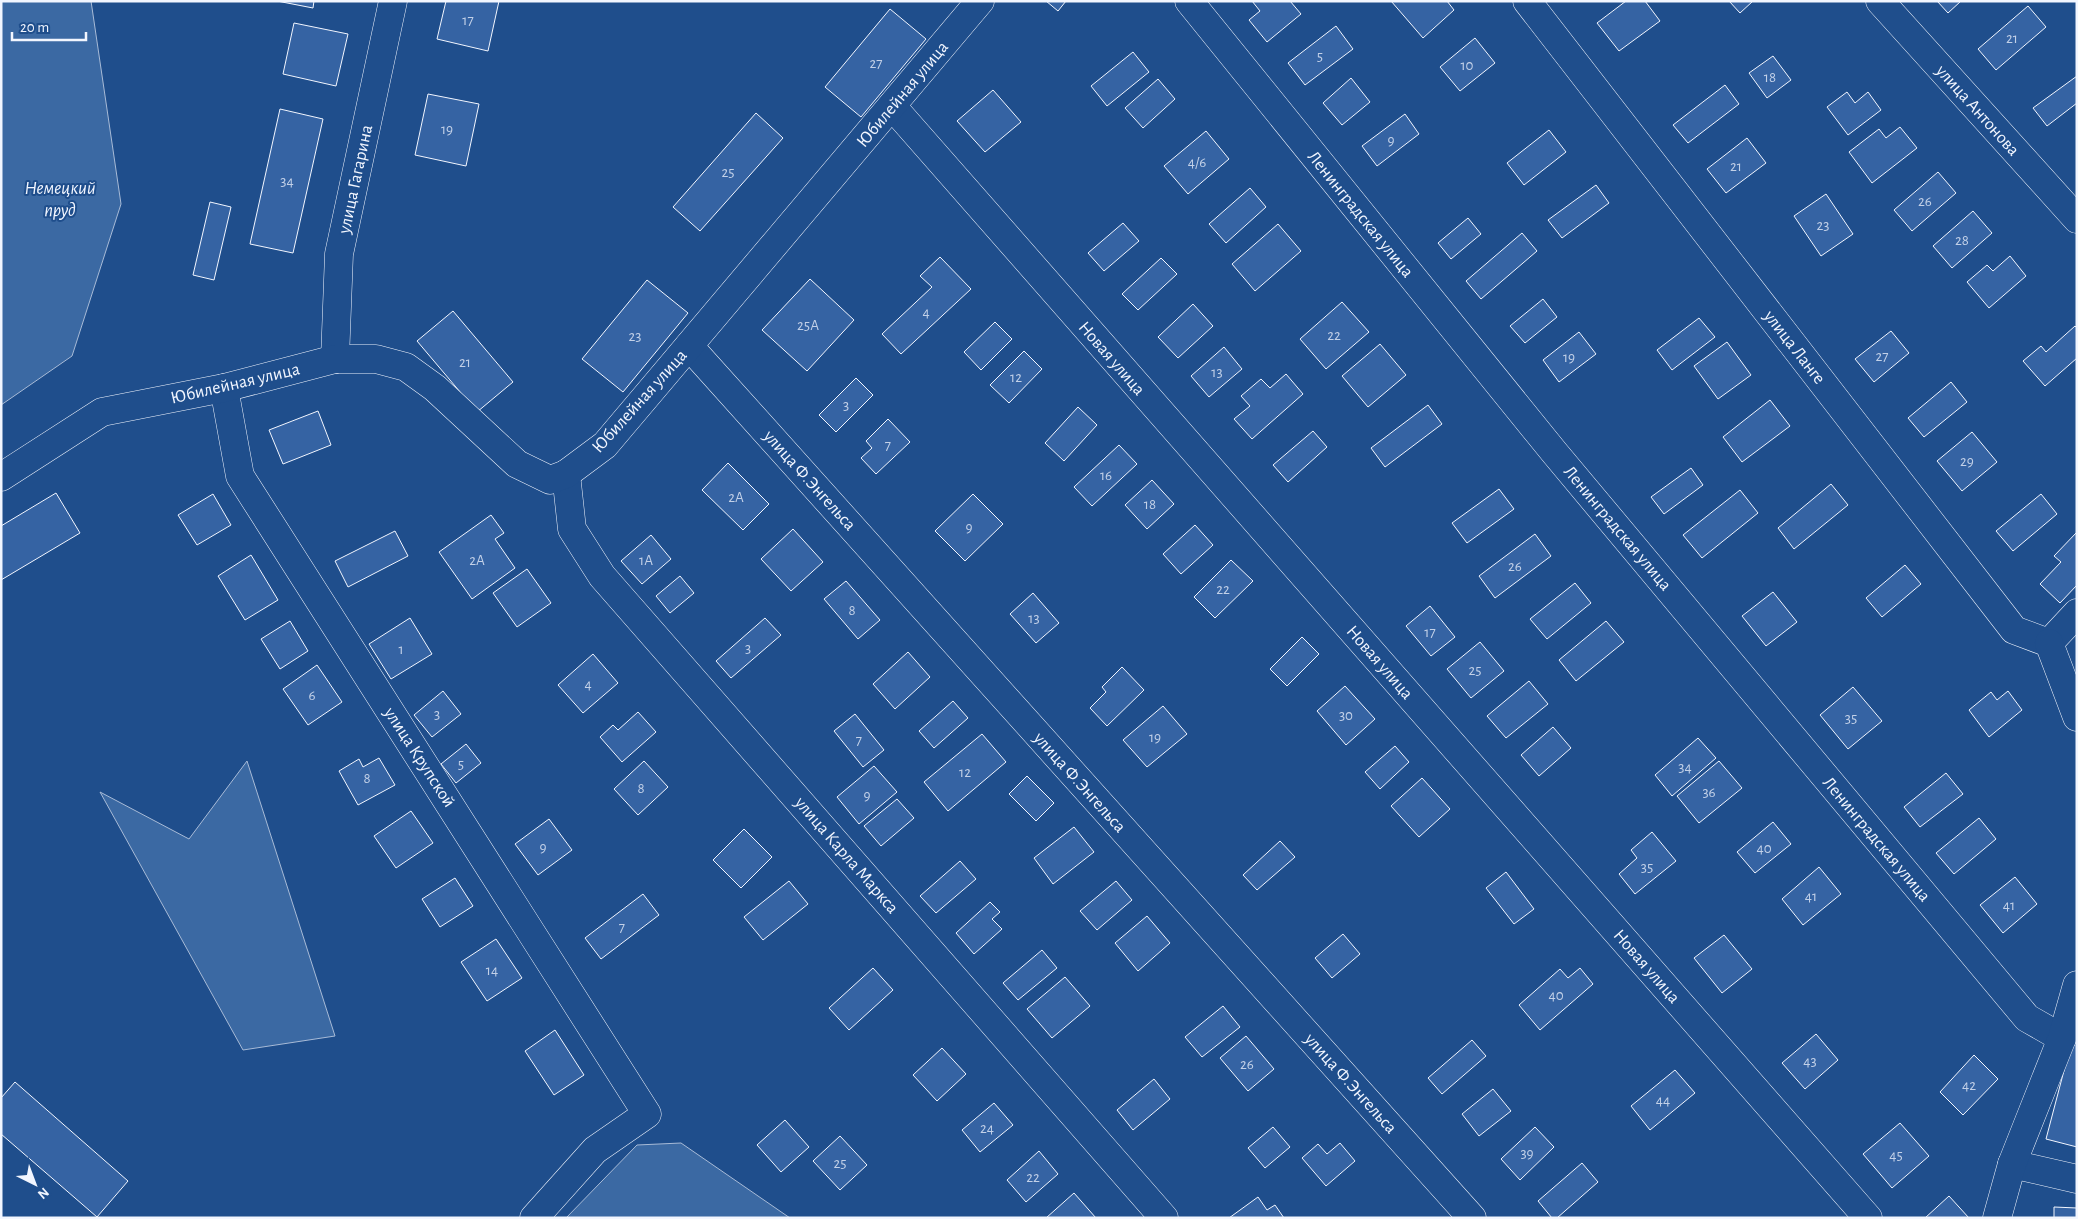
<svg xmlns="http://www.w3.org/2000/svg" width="2078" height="1219" font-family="'Alegreya Sans',sans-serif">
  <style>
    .water { fill: #3b69a3; stroke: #a8bbd7 }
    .building { fill: #3563a3; stroke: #f2f6ff }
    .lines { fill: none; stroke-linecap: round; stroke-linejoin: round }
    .minor-casing { stroke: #f2f6ff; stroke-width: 29 }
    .minor { stroke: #1f4e8c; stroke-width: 28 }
    .labels { text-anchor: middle; stroke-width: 4; stroke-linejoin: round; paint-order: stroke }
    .number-label { font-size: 15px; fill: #c3d1e8 }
    .street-label { font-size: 18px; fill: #f2f6ff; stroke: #1f4e8c }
    .water-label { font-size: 19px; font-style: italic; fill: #f2f6ff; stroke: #1f4e8c }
  </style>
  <rect width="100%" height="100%" fill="#1f4e8c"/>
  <g class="water">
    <polygon points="1,1 91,1 121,204 72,356 1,405"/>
    <polygon points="247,761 335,1036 243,1050 100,792 189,839"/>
    <polygon points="681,1143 790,1218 566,1218 637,1145"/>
  </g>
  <g class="building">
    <polygon points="277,1 314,1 313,8"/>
    <polygon points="446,1 499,1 488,51 437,39"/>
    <polygon points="1046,1 1066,1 1058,11"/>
    <polygon points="1252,1 1290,1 1301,14 1267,42 1249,20 1260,11"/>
    <polygon points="1391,1 1447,1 1454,10 1423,38"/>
    <polygon points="1626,1 1645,1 1660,21 1619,51 1597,23"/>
    <polygon points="1729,1 1753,1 1740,13"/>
    <polygon points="1937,1 1961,1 1948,13"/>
    <polygon points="2028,6 2046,27 1996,70 1978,49"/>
    <polygon points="890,9 926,39 861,117 825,87"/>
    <polygon points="294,23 348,34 336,86 283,74"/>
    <polygon points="1336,26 1353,49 1305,85 1288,63"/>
    <polygon points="1475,38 1495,63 1460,91 1440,67"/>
    <polygon points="1133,52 1149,72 1107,106 1091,86"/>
    <polygon points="1773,56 1791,80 1767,98 1749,73"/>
    <polygon points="2077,76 2077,103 2047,126 2033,108"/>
    <polygon points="1351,78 1370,102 1342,125 1323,103"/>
    <polygon points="1158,79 1175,99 1143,128 1125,108"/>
    <polygon points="1725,85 1739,104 1688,143 1673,125"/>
    <polygon points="993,90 1021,122 985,152 957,121"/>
    <polygon points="1847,92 1855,103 1868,92 1881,110 1848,135 1827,107"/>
    <polygon points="428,94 479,104 466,166 415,155"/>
    <polygon points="280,109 323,119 293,253 250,244"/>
    <polygon points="756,113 783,138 700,231 673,207"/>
    <polygon points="1405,114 1419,134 1377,166 1362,146"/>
    <polygon points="1900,127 1917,148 1872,183 1849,152 1879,129 1886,138"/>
    <polygon points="1549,130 1566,152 1524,185 1507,163"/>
    <polygon points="1206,131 1229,159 1188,194 1164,166"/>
    <polygon points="1747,138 1766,163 1726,193 1707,169"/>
    <polygon points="1938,172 1956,193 1912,231 1894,210"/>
    <polygon points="1596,185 1609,203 1562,238 1548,220"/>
    <polygon points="1250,188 1266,207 1226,243 1209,224"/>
    <polygon points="1826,194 1853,234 1821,256 1794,216"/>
    <polygon points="210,202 231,207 214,280 193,275"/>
    <polygon points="1973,211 1992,233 1952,268 1933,246"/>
    <polygon points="1468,218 1481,234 1451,259 1438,243"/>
    <polygon points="1123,223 1139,241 1104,271 1088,253"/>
    <polygon points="1278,224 1301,251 1255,291 1232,264"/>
    <polygon points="1522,233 1537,251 1481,299 1466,281"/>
    <polygon points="2010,256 2026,276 1989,308 1967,282 1987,265 1993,271"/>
    <polygon points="940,257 971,289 901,354 882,334 932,287 920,276"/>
    <polygon points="1161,258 1177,274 1138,310 1122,294"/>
    <polygon points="810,279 854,320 807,371 762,330"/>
    <polygon points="647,280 688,313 623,392 582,359"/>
    <polygon points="1543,299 1557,317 1525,343 1510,326"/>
    <polygon points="1342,302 1369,332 1326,369 1300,339"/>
    <polygon points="1193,304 1213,326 1178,358 1158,337"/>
    <polygon points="453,311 513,382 477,412 417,341"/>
    <polygon points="1699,318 1715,337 1672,370 1657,350"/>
    <polygon points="995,322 1012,339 981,370 964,352"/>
    <polygon points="2075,326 2077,328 2077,358 2045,386 2023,361 2041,346 2046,352"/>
    <polygon points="1891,331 1909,353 1874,382 1855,359"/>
    <polygon points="1579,332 1596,354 1559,382 1543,360"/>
    <polygon points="1727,342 1751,375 1718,399 1694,366"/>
    <polygon points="1380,344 1406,375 1368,407 1342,376"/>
    <polygon points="1224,347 1242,369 1209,397 1191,376"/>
    <polygon points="1024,351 1042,369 1009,403 990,385"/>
    <polygon points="1286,374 1303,394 1252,439 1234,419 1250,406 1241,396 1261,379 1270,388"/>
    <polygon points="856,378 873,395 836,432 819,415"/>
    <polygon points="1951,382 1967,402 1924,437 1908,418"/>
    <polygon points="1770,400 1790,426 1742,462 1723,437"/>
    <polygon points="1428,405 1442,424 1385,467 1371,448"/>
    <polygon points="1078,407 1097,425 1064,461 1045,443"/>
    <polygon points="318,411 331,445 283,464 269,430"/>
    <polygon points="888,419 910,442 876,474 861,458 872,448 866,441"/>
    <polygon points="1313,431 1327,447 1288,482 1273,465"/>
    <polygon points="1972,432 1997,462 1962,491 1937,461"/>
    <polygon points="1119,445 1137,464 1092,506 1074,487"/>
    <polygon points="728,463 769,504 743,530 702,490"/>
    <polygon points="1691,468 1703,485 1664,514 1651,497"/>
    <polygon points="1152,480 1174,504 1147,529 1125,505"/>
    <polygon points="1831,484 1848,505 1794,549 1778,528"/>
    <polygon points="1499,489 1514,509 1467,543 1452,523"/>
    <polygon points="1740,490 1758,513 1702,558 1683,535"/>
    <polygon points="56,493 80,533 1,580 1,526"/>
    <polygon points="213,494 231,525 197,545 178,515"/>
    <polygon points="973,494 1003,524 965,561 935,531"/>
    <polygon points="2041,494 2057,514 2013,551 1996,531"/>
    <polygon points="491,515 504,533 495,539 515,568 472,599 439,552"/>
    <polygon points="1195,525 1213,545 1181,574 1163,554"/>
    <polygon points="793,529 823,562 791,591 761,559"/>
    <polygon points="395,531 408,556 348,587 335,561"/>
    <polygon points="2077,532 2077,585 2060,603 2040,584 2061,562 2054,556"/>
    <polygon points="1535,534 1551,556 1495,598 1479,576"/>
    <polygon points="651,535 671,559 642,584 621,561"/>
    <polygon points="251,555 278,600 245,620 218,576"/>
    <polygon points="1231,560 1253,581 1215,618 1194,597"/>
    <polygon points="1905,565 1921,584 1882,617 1866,598"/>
    <polygon points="527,569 551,603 517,627 493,593"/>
    <polygon points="680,576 694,593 670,613 656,596"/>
    <polygon points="846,581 880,620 858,639 824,599"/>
    <polygon points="1575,583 1591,603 1547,639 1530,619"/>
    <polygon points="1773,592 1797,622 1766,646 1742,616"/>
    <polygon points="1033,593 1059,623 1036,643 1010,614"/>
    <polygon points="1430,606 1455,637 1431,656 1406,626"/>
    <polygon points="410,618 432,654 391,679 369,644"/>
    <polygon points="765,618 781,635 731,678 716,661"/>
    <polygon points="290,621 308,651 280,669 261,639"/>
    <polygon points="1606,621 1624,642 1576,681 1559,660"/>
    <polygon points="1302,637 1319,654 1287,686 1270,669"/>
    <polygon points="1480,642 1504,671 1471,698 1447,669"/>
    <polygon points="908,652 930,677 895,709 873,684"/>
    <polygon points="593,654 618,683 583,713 558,685"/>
    <polygon points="317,665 342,702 308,725 283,689"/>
    <polygon points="1122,667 1144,690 1107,726 1090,708 1106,692 1102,687"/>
    <polygon points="1529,681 1548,704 1506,738 1487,716"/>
    <polygon points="1345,686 1375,719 1346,745 1317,711"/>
    <polygon points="1853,687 1882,721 1848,749 1820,715"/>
    <polygon points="443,691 461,714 432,737 414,715"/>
    <polygon points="2008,691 2022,710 1989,737 1969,710 1991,692 1997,700"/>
    <polygon points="953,701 968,718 934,748 919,731"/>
    <polygon points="1163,706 1187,734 1147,767 1123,740"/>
    <polygon points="638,712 656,732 622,762 600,737 613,725 618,730"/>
    <polygon points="855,714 884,750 863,767 834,731"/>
    <polygon points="1553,727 1571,748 1539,776 1521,755"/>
    <polygon points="982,734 1006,762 948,811 924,782"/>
    <polygon points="1698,738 1716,758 1672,796 1655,775"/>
    <polygon points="466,744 481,763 456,783 441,764"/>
    <polygon points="1395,746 1409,762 1380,789 1365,772"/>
    <polygon points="379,758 395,785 358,805 339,771 359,759 363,767"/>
    <polygon points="644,761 668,787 638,815 614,789"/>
    <polygon points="1719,761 1742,788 1699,823 1677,796"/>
    <polygon points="874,766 897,792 859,824 837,797"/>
    <polygon points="1946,773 1963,794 1920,827 1904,807"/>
    <polygon points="1027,776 1054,803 1036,821 1009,794"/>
    <polygon points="1422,778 1450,809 1419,837 1391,806"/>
    <polygon points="897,799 914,818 881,846 864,826"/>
    <polygon points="411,811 433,843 396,868 374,836"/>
    <polygon points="1979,818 1996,839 1954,874 1936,853"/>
    <polygon points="549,819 572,850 538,875 515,844"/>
    <polygon points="1773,822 1791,844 1755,873 1737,852"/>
    <polygon points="1074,827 1094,852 1053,884 1034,858"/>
    <polygon points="744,829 772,857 741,888 713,860"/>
    <polygon points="1652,832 1676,861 1635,894 1619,874 1637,858 1631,850"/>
    <polygon points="1280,841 1295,857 1257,890 1243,875"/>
    <polygon points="960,861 976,879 936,913 920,896"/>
    <polygon points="1819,867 1841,894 1803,925 1782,899"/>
    <polygon points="1506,872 1534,909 1514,924 1486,888"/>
    <polygon points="2015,877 2037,904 2003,933 1980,905"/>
    <polygon points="455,878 473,906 440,927 422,899"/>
    <polygon points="789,881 808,904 763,940 744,917"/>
    <polygon points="1116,881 1132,900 1097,930 1080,911"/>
    <polygon points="643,894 659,915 601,959 585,938"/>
    <polygon points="990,902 1000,912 992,919 1002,929 974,954 956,933"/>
    <polygon points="1147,916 1170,943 1138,971 1115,943"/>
    <polygon points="1343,934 1360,954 1332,978 1315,958"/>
    <polygon points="1724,935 1752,969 1722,993 1694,958"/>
    <polygon points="496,939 522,978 487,1001 461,962"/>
    <polygon points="1042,950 1057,968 1018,1000 1003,983"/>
    <polygon points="873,968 893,990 849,1030 829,1008"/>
    <polygon points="1580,968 1593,984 1540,1030 1519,1005 1560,969 1568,978"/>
    <polygon points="1065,977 1090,1006 1052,1038 1027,1009"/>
    <polygon points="1223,1006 1240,1027 1202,1057 1185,1037"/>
    <polygon points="2077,1021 2077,1147 2046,1139"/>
    <polygon points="555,1030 584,1075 554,1095 525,1051"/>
    <polygon points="1816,1034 1838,1060 1805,1089 1782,1063"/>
    <polygon points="1246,1036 1274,1069 1248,1091 1220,1058"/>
    <polygon points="1472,1040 1486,1056 1442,1094 1428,1078"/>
    <polygon points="942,1048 966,1074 937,1101 913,1075"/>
    <polygon points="1974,1055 1998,1079 1963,1115 1940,1092"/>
    <polygon points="1675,1070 1695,1093 1650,1130 1631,1106"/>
    <polygon points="1154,1079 1170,1099 1133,1130 1117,1110"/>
    <polygon points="15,1082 128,1181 97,1217 1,1134 1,1098"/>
    <polygon points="1493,1089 1511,1111 1479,1136 1462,1114"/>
    <polygon points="994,1103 1013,1125 980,1152 962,1130"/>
    <polygon points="785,1120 809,1147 781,1172 757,1145"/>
    <polygon points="1900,1123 1929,1156 1892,1188 1863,1154"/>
    <polygon points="1273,1127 1290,1147 1265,1168 1248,1148"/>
    <polygon points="1535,1127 1554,1147 1520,1180 1501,1159"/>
    <polygon points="840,1136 867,1165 840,1190 813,1161"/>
    <polygon points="1340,1143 1355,1161 1326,1186 1302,1158 1318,1144 1327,1154"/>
    <polygon points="1039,1151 1058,1174 1026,1202 1007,1180"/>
    <polygon points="1582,1163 1598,1182 1557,1218 1552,1218 1538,1201"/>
    <polygon points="1074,1193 1096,1218 1046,1218"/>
    <polygon points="1949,1196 1969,1218 1925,1218"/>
    <polygon points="1258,1197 1267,1210 1275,1205 1284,1218 1229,1218"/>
    <polygon points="2054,1207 2077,1208 2077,1218 2054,1218"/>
  </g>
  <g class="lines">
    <defs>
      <g id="minor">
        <polyline points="1189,1 1554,452 2027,1018 2062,1038"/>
        <polyline points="1527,1 2014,630 2049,643 2077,613"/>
        <polyline points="1880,1 2077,219"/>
        <polyline points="892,106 1868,1218"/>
        <polyline points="689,346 1472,1218"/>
        <polyline points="335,359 339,254 393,1"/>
        <polyline points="224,388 240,476 647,1114 595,1150 534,1218"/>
        <polyline points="566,474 572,529 602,576 1164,1218"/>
        <polyline points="1,477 102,412 224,388 335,359 376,359 406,367 435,388 517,464 550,480 566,474 605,445 980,1"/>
        <polyline points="2049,643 2077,717"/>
        <polyline points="2012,1164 2077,1179"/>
        <polyline points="1997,1218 2012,1164 2062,1038 2077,985"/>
      </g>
    </defs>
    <use href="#minor" class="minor-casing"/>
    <use href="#minor" class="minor"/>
  </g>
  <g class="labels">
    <g class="number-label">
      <text x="468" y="25">17</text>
      <text x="2012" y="43">21</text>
      <text x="1320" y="61">5</text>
      <text x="876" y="68">27</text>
      <text x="1467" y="70">10</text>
      <text x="1770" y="82">18</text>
      <text x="447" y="134">19</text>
      <text x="1391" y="145">9</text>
      <text x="1197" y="167">4/6</text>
      <text x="1736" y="171">21</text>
      <text x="728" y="177">25</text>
      <text x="287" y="186">34</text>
      <text x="1925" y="206">26</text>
      <text x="1823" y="230">23</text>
      <text x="1962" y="245">28</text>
      <text x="926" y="317">4</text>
      <text x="808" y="330">25А</text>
      <text x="1334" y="340">22</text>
      <text x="635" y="341">23</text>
      <text x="1882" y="361">27</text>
      <text x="1569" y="362">19</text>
      <text x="465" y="367">21</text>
      <text x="1217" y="377">13</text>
      <text x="1016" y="382">12</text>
      <text x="846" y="410">3</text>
      <text x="888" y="450">7</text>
      <text x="1967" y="466">29</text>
      <text x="1106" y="480">16</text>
      <text x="736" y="502">2А</text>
      <text x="1150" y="509">18</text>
      <text x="969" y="532">9</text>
      <text x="477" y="565">2А</text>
      <text x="646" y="565">1А</text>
      <text x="1515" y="571">26</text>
      <text x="1223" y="594">22</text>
      <text x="852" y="615">8</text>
      <text x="1034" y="623">13</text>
      <text x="1430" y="637">17</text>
      <text x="748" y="653">3</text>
      <text x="401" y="654">1</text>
      <text x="1475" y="675">25</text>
      <text x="588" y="689">4</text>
      <text x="312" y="700">6</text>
      <text x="437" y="719">3</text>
      <text x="1346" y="720">30</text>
      <text x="1851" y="723">35</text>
      <text x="1155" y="742">19</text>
      <text x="859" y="745">7</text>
      <text x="461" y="769">5</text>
      <text x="1685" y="772">34</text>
      <text x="965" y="777">12</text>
      <text x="367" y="783">8</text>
      <text x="641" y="793">8</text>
      <text x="1709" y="797">36</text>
      <text x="867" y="800">9</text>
      <text x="543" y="852">9</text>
      <text x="1764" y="853">40</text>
      <text x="1647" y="872">35</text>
      <text x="1811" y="901">41</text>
      <text x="2009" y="910">41</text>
      <text x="622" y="932">7</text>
      <text x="492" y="975">14</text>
      <text x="1556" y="1000">40</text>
      <text x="1810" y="1066">43</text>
      <text x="1247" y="1069">26</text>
      <text x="1969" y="1090">42</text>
      <text x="1663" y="1105">44</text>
      <text x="987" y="1133">24</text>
      <text x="1527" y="1158">39</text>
      <text x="1896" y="1160">45</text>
      <text x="840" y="1168">25</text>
      <text x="1033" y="1182">22</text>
    </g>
    <g class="street-label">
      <text transform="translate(902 94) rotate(-50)" y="6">Юбилейная улица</text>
      <text transform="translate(1978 110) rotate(48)" y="6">улица Антонова</text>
      <text transform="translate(355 179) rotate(-78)" y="6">улица Гагарина</text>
      <text transform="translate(1361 214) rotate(51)" y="6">Ленинградская улица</text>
      <text transform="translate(1795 347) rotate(52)" y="6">улица Ланге</text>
      <text transform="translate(1112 358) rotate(49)" y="6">Новая улица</text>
      <text transform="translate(235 383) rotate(-13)" y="6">Юбилейная улица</text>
      <text transform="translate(639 401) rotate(-48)" y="6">Юбилейная улица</text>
      <text transform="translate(810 480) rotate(48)" y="6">улица Ф.Энгельса</text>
      <text transform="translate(1618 528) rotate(50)" y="6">Ленинградская улица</text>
      <text transform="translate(1380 662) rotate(49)" y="6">Новая улица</text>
      <text transform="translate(420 757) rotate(57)" y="6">улица Крупской</text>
      <text transform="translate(1080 782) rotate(48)" y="6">улица Ф.Энгельса</text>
      <text transform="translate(1877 839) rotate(50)" y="6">Ленинградская улица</text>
      <text transform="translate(847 855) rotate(49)" y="6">улица Карла Маркса</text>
      <text transform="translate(1647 966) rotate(49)" y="6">Новая улица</text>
      <text transform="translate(1351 1083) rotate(48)" y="6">улица Ф.Энгельса</text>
    </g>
    <g class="water-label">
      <text x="60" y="194">Немецкий<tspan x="60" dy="22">пруд</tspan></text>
    </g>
  </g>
  <rect width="2078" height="1219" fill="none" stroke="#f2f6ff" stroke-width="5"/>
  <g transform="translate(35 1184) rotate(138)" stroke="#1f4e8c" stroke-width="4" paint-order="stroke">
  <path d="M0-4L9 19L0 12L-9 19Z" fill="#f2f6ff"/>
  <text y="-8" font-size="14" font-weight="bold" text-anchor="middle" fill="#f2f6ff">N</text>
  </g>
  <path d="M12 32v8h74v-8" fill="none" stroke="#f2f6ff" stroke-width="2.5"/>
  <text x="20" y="32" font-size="15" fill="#f2f6ff" stroke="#1f4e8c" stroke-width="4" paint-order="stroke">20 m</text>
</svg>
